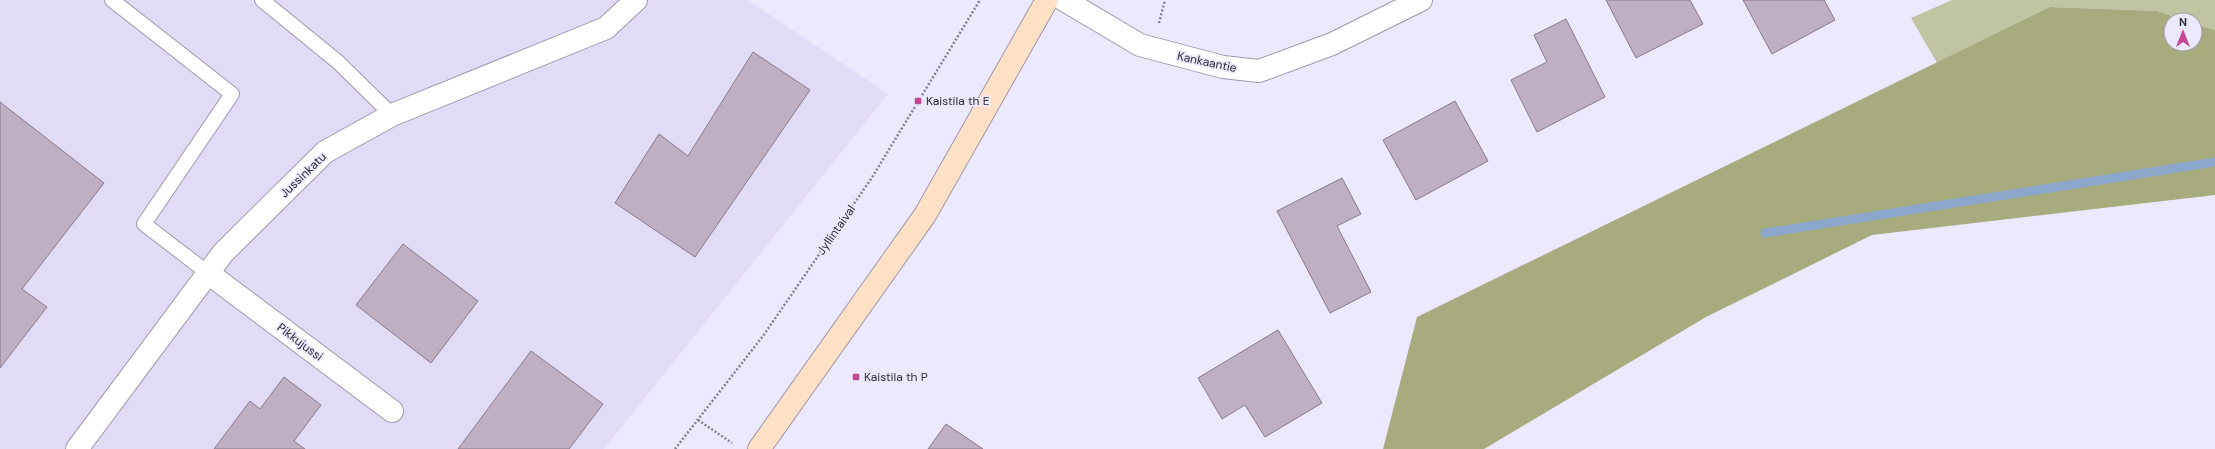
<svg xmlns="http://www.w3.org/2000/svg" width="2215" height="449" font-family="'DM Sans',sans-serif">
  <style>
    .built { fill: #e2dbf8 }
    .green { fill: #c1c4a2 }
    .forest { fill: #a7ab7d }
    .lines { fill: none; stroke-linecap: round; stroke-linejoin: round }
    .stream { stroke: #8ca6cc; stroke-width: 9 }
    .building { fill: #beb0c2; stroke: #877b8b }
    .lane-casing { stroke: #9d98ac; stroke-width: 16 }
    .street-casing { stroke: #9d98ac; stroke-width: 24 }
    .secondary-casing { stroke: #9d98ac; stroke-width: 24 }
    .path { stroke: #858290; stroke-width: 2.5; stroke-dasharray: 2 2; stroke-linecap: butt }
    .lane { stroke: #fff; stroke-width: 14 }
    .street { stroke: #fff; stroke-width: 22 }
    .secondary { stroke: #fee0c5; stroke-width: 22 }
    .poi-dot { fill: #c54692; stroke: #ece8fd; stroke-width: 1.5 }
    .labels { text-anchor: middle; stroke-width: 3.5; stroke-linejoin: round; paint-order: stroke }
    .street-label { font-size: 12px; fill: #302e36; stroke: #ece8fd }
    .poi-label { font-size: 12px; fill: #302e36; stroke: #ece8fd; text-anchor: start }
  </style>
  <rect width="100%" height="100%" fill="#ece8fd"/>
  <polygon class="built" points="0,0 747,0 888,94 604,449 0,449"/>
  <polygon class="green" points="1952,0 2215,0 2215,30 2195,24 2195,20 2184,20 2157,11 2050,7 1937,63 1911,18"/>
  <polygon class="forest" points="2050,7 2157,11 2184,20 2171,20 2171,44 2195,44 2195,24 2215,30 2215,195 1872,235 1706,317 1484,449 1383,449 1417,317"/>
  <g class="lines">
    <polyline class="stream" points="1765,233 2215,162"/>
  </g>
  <g class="building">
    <polygon points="1606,0 1690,0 1703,24 1636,58"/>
    <polygon points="1743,0 1824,0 1835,20 1772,54"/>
    <polygon points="1566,19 1605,97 1537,132 1511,80 1547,62 1534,35"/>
    <polygon points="753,52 810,90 695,257 615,203 659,134 688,156"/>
    <polygon points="1455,101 1488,161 1416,200 1383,140"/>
    <polygon points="0,102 104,183 22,289 47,307 0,368"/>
    <polygon points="1342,178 1361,214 1337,226 1371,292 1330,313 1277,211"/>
    <polygon points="403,244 478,301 431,363 356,305"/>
    <polygon points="1278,330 1322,403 1265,437 1245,405 1222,419 1198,378"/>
    <polygon points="531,351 603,404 569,449 458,449"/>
    <polygon points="284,377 321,405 294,441 305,449 214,449 250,401 260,409"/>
    <polygon points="946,424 983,449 928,449"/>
  </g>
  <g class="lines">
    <defs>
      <g id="lane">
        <polyline points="112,0 232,94 144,224 208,273"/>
        <polyline points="262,0 338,62 392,115"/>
      </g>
      <g id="street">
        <polyline points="1064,0 1140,45 1223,67 1259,71 1332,44 1421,0"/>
        <polyline points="208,273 392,411"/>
        <polyline points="77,449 223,253 325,152 392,115 606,28 636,0"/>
      </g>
      <polyline id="secondary" points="759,449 925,215 1047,0"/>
    </defs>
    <use href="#lane" class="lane-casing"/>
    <use href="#street" class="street-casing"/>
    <use href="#secondary" class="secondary-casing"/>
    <g class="path">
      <polyline points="1159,23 1165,0"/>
      <polyline points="698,420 732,443"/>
      <polyline points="675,449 763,336 871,179 980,0"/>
    </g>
    <use href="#lane" class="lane"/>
    <use href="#street" class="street"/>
    <use href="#secondary" class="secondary"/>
  </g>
  <g class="poi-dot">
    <rect x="914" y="97" width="8" height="8" rx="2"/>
    <rect x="852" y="373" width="8" height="8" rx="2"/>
  </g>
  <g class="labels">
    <g class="street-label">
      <text transform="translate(1207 62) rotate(12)" y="4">Kankaantie</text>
      <text transform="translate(303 175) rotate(-44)" y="4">Jussinkatu</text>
      <text transform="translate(836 230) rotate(-55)" y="4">Jyllintaival</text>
      <text transform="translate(300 342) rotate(37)" y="4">Pikkujussi</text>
    </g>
    <g class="poi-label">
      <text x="926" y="105">Kaistila th E</text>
      <text x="864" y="381">Kaistila th P</text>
    </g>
  </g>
  <g transform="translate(2183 32)"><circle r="19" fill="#ece8fd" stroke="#a19ead"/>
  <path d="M0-3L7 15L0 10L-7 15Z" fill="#c54692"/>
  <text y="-6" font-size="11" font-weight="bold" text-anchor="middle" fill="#302e36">N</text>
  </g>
</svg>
